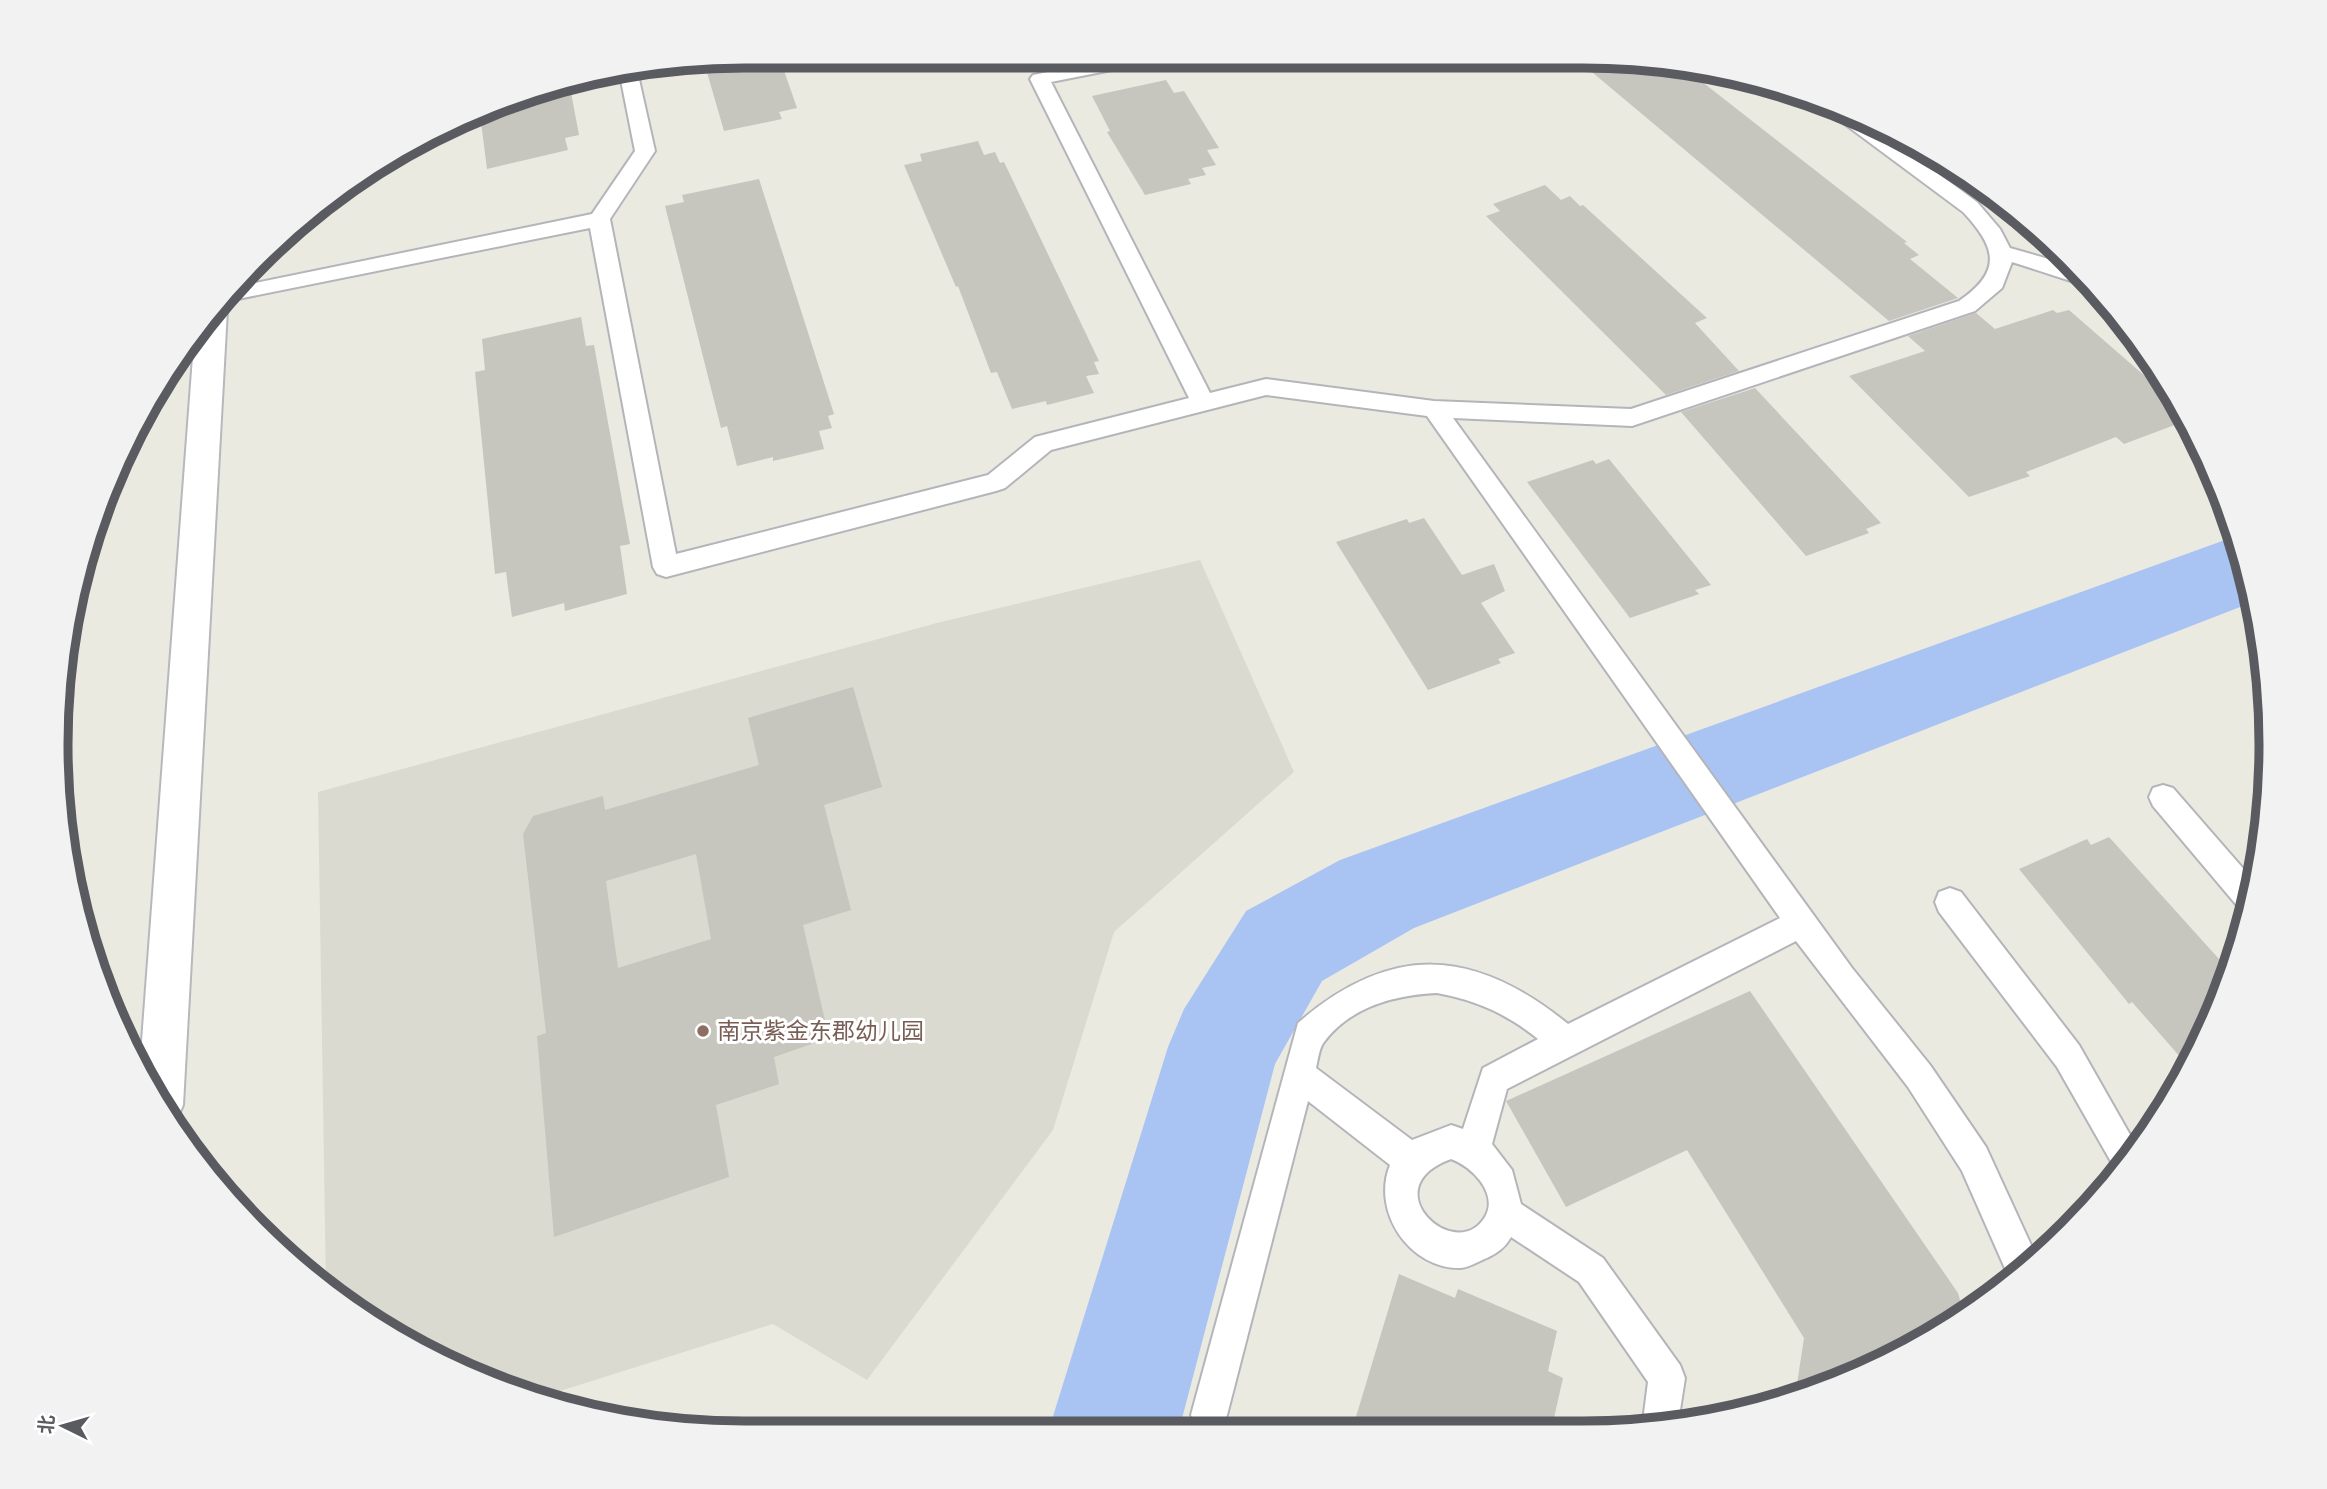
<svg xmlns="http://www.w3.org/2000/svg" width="2327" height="1489" font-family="Karla,'Noto Sans SC',sans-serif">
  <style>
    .education { fill: #dadad0 }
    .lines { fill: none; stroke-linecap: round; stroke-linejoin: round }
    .river { fill: #a9c4f3; fill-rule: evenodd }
    .building { fill: #c6c5be; fill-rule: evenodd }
    .lane-casing { stroke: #b4b5ba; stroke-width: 4 }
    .secondary-casing { stroke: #b7b8be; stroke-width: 4 }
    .lane { fill: #fff; fill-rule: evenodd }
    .secondary { fill: #fff; fill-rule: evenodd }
    .education-dot { fill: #8d6e63; stroke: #fff; stroke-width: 2.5 }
    .labels { text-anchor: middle; stroke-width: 6; stroke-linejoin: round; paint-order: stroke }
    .education-label { font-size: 23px; fill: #785e54; stroke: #fff; text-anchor: start }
    .rim { fill: none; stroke: #5a5b60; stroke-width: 9 }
  </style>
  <rect width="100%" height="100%" fill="#ebeae1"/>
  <polygon class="education" points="1200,560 1294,772 1114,932 1053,1130 867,1380 773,1324 541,1397 481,1380 400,1341 326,1288 318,792 937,623"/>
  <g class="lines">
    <polygon class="river" points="2236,536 2247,566 2253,602 1414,928 1322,981 1275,1064 1179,1430 1049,1429 1168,1047 1184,1009 1246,911 1340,860"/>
  </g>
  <g class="building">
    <polygon points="704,62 781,62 797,108 779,112 782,119 724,131"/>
    <polygon points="1580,62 1678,63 1907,242 1904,243 1919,255 1910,259 1958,298 1889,321"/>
    <polygon points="1166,80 1174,93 1184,91 1219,148 1207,150 1216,165 1202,168 1206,175 1188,179 1191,184 1145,195 1107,132 1110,131 1092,96"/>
    <polygon points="569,82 579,135 565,138 568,150 487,169 480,114 524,92"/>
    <polygon points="978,141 984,155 995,152 1000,163 1004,162 1099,361 1094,362 1099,374 1086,376 1094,393 1047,405 1046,401 1012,409 997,372 991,373 958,286 956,287 904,165 922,161 920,154"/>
    <polygon points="759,179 834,414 828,416 832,428 819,431 824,449 773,461 773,457 737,466 727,426 721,428 665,206 684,202 682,195"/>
    <polygon points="1545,185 1561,200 1570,196 1580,206 1583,205 1707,318 1695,323 1739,371 1666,395 1486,216 1500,211 1493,204"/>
    <polygon points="2053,310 2057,313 2069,310 2177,404 2188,420 2124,444 2116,437 2026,472 2030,476 1969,497 1849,376 1925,351 1908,336 1976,313 1995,329"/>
    <polygon points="581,317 586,346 594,345 630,544 620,546 627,594 565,611 564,603 512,617 506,572 495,574 475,372 485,370 482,339"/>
    <polygon points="1755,388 1881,523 1866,529 1869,533 1806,556 1681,412"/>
    <polygon points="1609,459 1711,585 1695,590 1699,594 1630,618 1527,482 1593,460 1596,464"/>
    <polygon points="1424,518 1462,575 1494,564 1505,591 1481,603 1515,653 1498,659 1501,663 1428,690 1336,542 1407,519 1409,523"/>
    <path d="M853,687l29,100 -58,18 27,105 -48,15 26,113 -55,19 5,27 -63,21 13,72 -175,60 -17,-201 9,-3 -23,-199 10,-18 70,-20 2,14 154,-45 -11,-47zM696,854l15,85 -93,29 -12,-87z"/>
    <polygon points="2109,837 2228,969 2228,981 2189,1067 2132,1002 2129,1004 2019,869 2087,839 2091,845"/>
    <polygon points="1750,991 1958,1293 1964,1314 1887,1362 1795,1397 1804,1338 1687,1150 1566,1207 1506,1101"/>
    <polygon points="1399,1274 1455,1298 1458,1289 1557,1331 1548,1371 1563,1378 1551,1431 1352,1430"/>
  </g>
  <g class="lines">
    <defs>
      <g id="lane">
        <path d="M1097,62h21l1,3 -2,4 -66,13 159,311 56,-14 168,22 197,8 328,-108c44,-30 37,-54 4,-89l-140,-104 -1,-6 32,10 123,90 23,27 10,19 63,18 17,18 -13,-1 -65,-21 -10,26 -27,23 -343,115 -179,-8 399,550 78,97 56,82 51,111 -26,24 -49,-111 -54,-84 -112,-146 -289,148 -15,55 20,26 9,34 82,54 77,107 5,13 -7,45 -36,6 6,-47 -69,-100 -68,-45c-6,11 -14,16 -24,21 -8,3 -17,9 -26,10 -51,1 -90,-56 -71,-103l-82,-64 -81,314 -5,13h-26l-5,-13 107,-392c93,-80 175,-76 270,1l212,-106 -353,-502 -161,-21 -215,55 -46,38 -9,3 -330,86 -9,-3 -4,-7 -63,-339 -372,75 13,-15 361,-74 43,-63 -16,-81 17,-4 19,85 -45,68 66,335 312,-79 47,-38 154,-39 -159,-319 3,-4zM1437,993c39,7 70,21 101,46l-55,29 -20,61 -12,-4 -39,15 -96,-72c2,-8 3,-20 8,-26 27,-36 72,-47 113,-49zM1451,1159c20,7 48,34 34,58 -29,48 -114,-29 -34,-58z"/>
        <polygon points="2163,785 2173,788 2254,881 2247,911 2239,908 2153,806 2149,797 2153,788"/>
        <polygon points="1950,888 1961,892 2079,1045 2137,1147 2118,1174 2057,1067 1939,912 1935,902 1939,892"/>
      </g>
      <polygon id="secondary" points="219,302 227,310 183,1105 176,1121 170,1123 140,1068 195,330"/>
    </defs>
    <use href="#lane" class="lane-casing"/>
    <use href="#secondary" class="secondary-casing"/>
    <use href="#lane" class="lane"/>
    <use href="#secondary" class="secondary"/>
  </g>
  <circle class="education-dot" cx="703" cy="1031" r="7"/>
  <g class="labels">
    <g class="education-label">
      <text x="717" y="1039">南京紫金东郡幼儿园</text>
    </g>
  </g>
  <path d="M0 0H2327V1489H0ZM744 68H1583A676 676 0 0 1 2259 744V745A676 676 0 0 1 1583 1421H744A676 676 0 0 1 68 745V744A676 676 0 0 1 744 68Z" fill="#f2f2f2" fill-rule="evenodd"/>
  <path class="rim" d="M744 68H1583A676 676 0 0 1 2259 744V745A676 676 0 0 1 1583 1421H744A676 676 0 0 1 68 745V744A676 676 0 0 1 744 68Z"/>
  <g transform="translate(63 1426) rotate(275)" stroke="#ffffff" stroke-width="5" paint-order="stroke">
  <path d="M0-5L12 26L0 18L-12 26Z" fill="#5a5b60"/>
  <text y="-10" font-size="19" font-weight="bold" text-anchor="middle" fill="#5a5b60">北</text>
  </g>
</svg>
